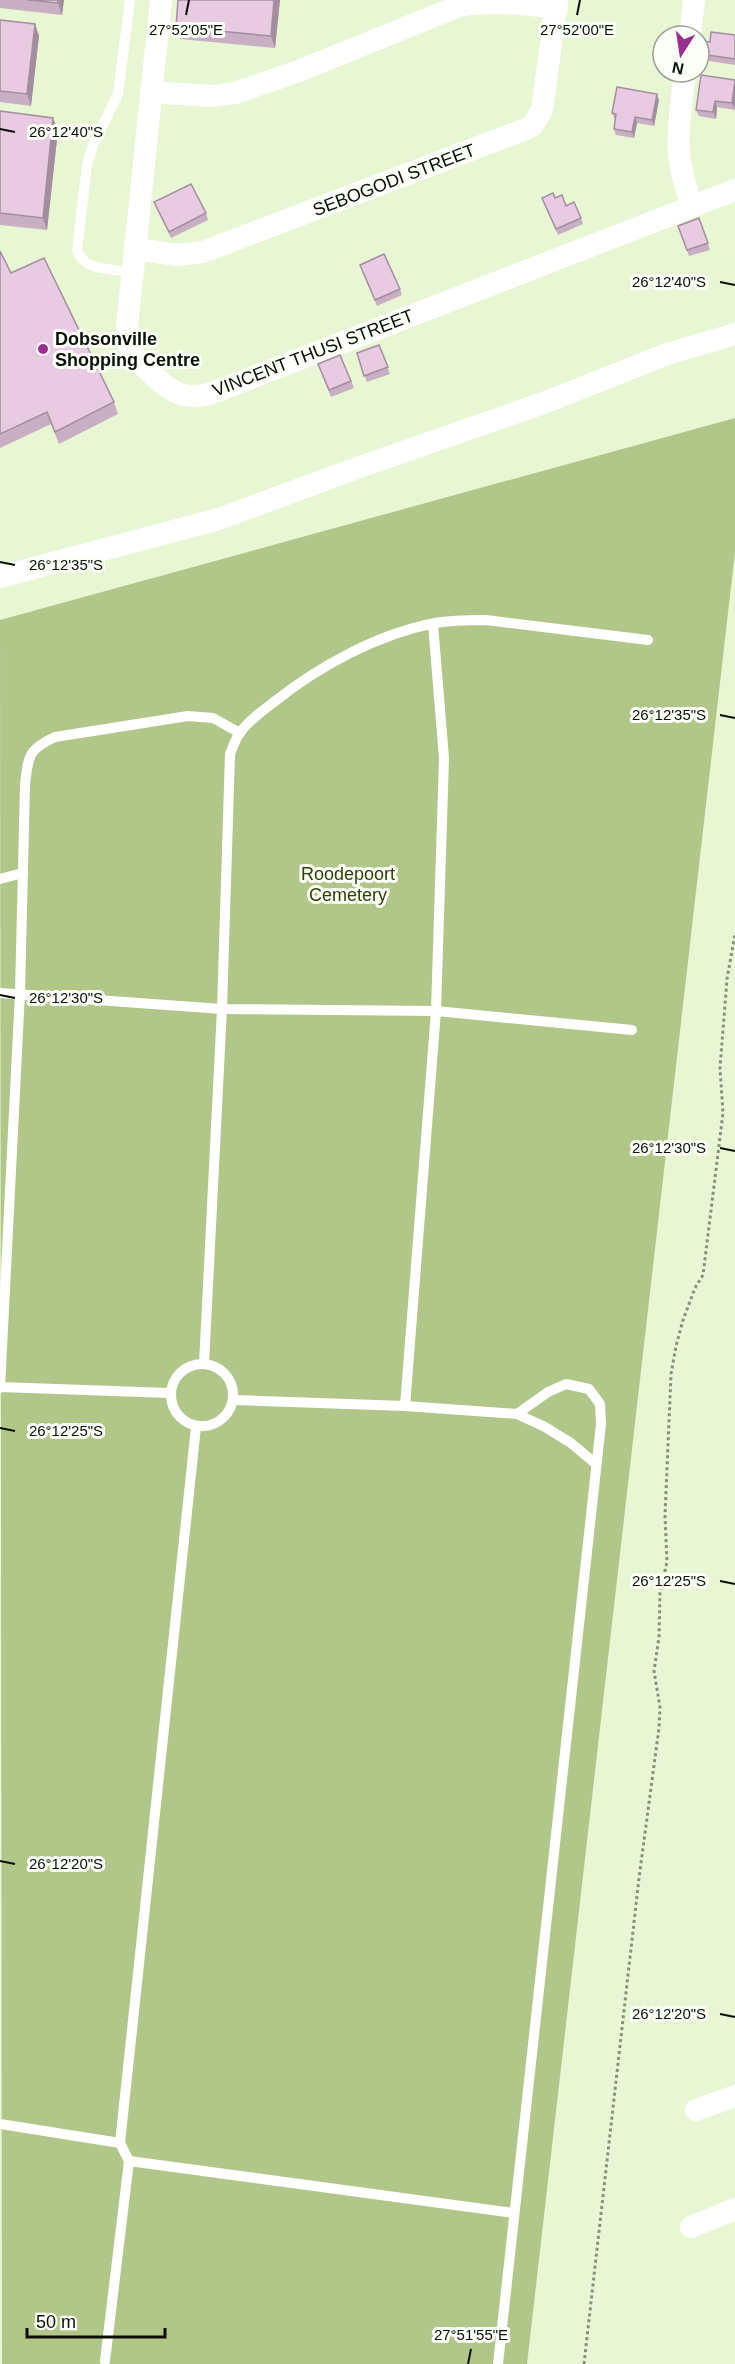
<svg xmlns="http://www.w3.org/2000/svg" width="735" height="2364" font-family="Helvetica,sans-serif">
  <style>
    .green { fill: #b1c689 }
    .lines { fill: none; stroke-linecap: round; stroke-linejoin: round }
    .path { stroke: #879079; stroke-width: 3; stroke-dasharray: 3 3; stroke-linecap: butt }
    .lane { stroke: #fff; stroke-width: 10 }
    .street { stroke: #fff; stroke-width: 22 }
    .wall { fill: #c8afc3 }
    .shaded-wall { fill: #a28e9f }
    .building { fill: #e8cbe3; stroke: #a28e9f; stroke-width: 1.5 }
    .ticks { fill: none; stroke: #0b0f05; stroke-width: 2 }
    .poi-dot { fill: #992f91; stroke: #fcfff8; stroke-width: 2 }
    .labels { text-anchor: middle; stroke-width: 6; stroke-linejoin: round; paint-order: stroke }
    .street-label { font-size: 18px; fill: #0b0f05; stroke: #fcfff8 }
    .poi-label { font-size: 18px; font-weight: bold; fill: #0b0f05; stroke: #fcfff8; text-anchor: start }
    .park-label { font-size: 18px; fill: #304004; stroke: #fcfff8 }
    .ticks-label { font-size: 15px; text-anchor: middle; fill: #0b0f05; stroke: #fcfff8; stroke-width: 6; stroke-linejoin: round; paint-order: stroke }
  </style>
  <rect width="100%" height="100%" fill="#e9f6d4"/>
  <polygon class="green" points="735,418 735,552 527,2364 2,2364 0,620"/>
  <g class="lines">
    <polyline class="path" points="584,2364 639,1878 659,1728 660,1707 654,1671 659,1637 660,1593 667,1562 665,1516 671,1374 676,1346 683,1320 695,1288 703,1275 723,1113 720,1068 727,979 735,934"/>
    <g class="lane">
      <path d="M130,0l-12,94 -25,51 -6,20 -10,85c6,21 36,19 55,22"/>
      <polyline points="0,879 23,873"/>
      <polyline points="0,993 222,1009 436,1011 632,1030"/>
      <circle cx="202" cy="1395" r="31"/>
      <path d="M204,1364l18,-355 8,-255c3,-7 5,-15 10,-21 8,-12 22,-22 34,-31 45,-36 104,-68 161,-79 17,-3 34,-3 51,-3l162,20"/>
      <polyline points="0,1387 170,1393"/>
      <path d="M0,1388l20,-395 5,-208c3,-28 3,-36 30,-48l133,-21 25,2 27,15"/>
      <polyline points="234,1400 405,1406 517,1414 545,1427 571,1443 596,1464"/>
      <polyline points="405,1406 436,1011 444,758 433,624"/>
      <polyline points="0,2124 120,2143"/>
      <polyline points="129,2161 514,2213"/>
      <polyline points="105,2361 129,2161 120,2143 196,1427"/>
      <polyline points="498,2364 601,1424 600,1404 589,1389 566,1384 548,1392 517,1414"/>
    </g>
    <g class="street">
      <path d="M161,0l-34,327c0,8 0,16 4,23 8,14 35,39 49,44 11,4 22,2 32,-1l523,-203"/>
      <polyline points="690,36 694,0"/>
      <path d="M685,72c-6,51 -14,85 8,134"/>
      <path d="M151,90l14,3 47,3 23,-3 61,-21 163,-66c32,-6 65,-2 98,2"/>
      <polyline points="136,249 177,255 203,252 526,129 533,125 542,110 557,0"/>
      <polyline points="0,577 219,519 357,468 546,402 667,354 735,334"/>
      <polyline points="696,2110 735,2096"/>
      <polyline points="691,2227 735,2209"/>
    </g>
  </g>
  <g class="wall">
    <polygon points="0,0 64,0 62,15 0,8"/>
    <polygon points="178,0 280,0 275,48 180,39 176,27"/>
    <polygon points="0,20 35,24 39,36 31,106 0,102"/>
    <polygon points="735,35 735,65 703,60 701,54 710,42"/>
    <polygon points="735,80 735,110 717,107 716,119 699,116 696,110"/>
    <polygon points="659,100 654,126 637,123 634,138 616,135 614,129 615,120 612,113"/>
    <polygon points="0,111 58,130 47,230 0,225"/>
    <polygon points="542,198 566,206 581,218 583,224 558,235"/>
    <polygon points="154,202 206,213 208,220 171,238"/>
    <polygon points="699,218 710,250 689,256 678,226"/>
    <polygon points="0,251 11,273 114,402 118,414 59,444 51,424 0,448"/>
    <polygon points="362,271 400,289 402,295 377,306"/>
    <polygon points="379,345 390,374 367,382 357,353"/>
    <polygon points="340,355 354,388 331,397 318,364"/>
  </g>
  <g class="shaded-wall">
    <polygon points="58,0 64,0 62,15 58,3"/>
    <polygon points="274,0 280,0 275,48 271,36"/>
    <polygon points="35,24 39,36 31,106 27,94"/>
    <polygon points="735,82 735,110 732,103"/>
    <polygon points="657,94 659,100 654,126 652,120"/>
    <polygon points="715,101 717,107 716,119 713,112"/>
    <polygon points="635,117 637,123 634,138 632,132"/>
    <polygon points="53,118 58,130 47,230 43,218"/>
  </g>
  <g class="building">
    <polygon points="28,0 58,0 58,3"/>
    <polygon points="178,0 274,0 271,36 176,27"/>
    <polygon points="0,20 35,24 27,94 0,91"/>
    <polygon points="711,32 735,35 735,59 701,54 703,41 710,42"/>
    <polygon points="701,75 735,80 732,103 715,101 713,112 696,110"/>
    <polygon points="617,87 657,94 652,120 635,117 632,132 614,129 616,114 612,113"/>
    <polygon points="0,111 53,118 43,218 0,213"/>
    <polygon points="191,184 206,213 169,232 154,202"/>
    <polygon points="553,193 555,198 562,195 566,206 574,202 581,218 556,229 542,198"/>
    <polygon points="699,218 708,243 687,250 678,226"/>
    <polygon points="0,251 11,273 44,258 114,402 55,432 47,412 0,434"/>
    <polygon points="384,254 400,289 375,300 360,265"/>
    <polygon points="379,345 388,367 364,376 357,353"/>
    <polygon points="340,355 351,381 329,390 318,364"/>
  </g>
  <path class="ticks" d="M186,15l3,-15M577,15l3,-15M0,129l15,3M720,282l15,3M0,562l15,3M720,715l15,3M0,995l15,3M720,1148l15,3M0,1428l15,3M720,1581l15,3M0,1861l15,3M720,2014l15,3M468,2364l3,-15"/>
  <circle class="poi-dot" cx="43" cy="349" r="6"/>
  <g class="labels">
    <g class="street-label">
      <text transform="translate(394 180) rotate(-21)" y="6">SEBOGODI STREET</text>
      <text transform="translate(313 353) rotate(-21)" y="6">VINCENT THUSI STREET</text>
    </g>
    <g class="poi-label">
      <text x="55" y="345">Dobsonville<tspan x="55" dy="21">Shopping Centre</tspan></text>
    </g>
    <g class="park-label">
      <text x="348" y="880">Roodepoort<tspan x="348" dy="21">Cemetery</tspan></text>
    </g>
  </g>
  <g class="ticks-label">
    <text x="186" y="35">27°52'05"E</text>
    <text x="577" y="35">27°52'00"E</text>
    <text x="66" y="137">26°12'40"S</text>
    <text x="669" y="287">26°12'40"S</text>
    <text x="66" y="570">26°12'35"S</text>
    <text x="669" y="720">26°12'35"S</text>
    <text x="66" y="1003">26°12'30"S</text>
    <text x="669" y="1153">26°12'30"S</text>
    <text x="66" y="1436">26°12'25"S</text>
    <text x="669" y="1586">26°12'25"S</text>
    <text x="66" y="1869">26°12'20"S</text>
    <text x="669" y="2019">26°12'20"S</text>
    <text x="471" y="2340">27°51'55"E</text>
  </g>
  <g transform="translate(681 54) rotate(192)"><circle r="28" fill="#fcfff8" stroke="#9c9f97" stroke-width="1.5"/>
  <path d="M0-4.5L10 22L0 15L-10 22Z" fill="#992f91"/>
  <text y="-9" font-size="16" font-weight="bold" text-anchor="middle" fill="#0b0f05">N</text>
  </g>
  <path d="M27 2328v9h138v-9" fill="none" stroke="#0b0f05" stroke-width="3"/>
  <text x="36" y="2328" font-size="18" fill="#0b0f05" stroke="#fcfff8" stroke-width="4.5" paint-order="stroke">50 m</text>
</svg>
